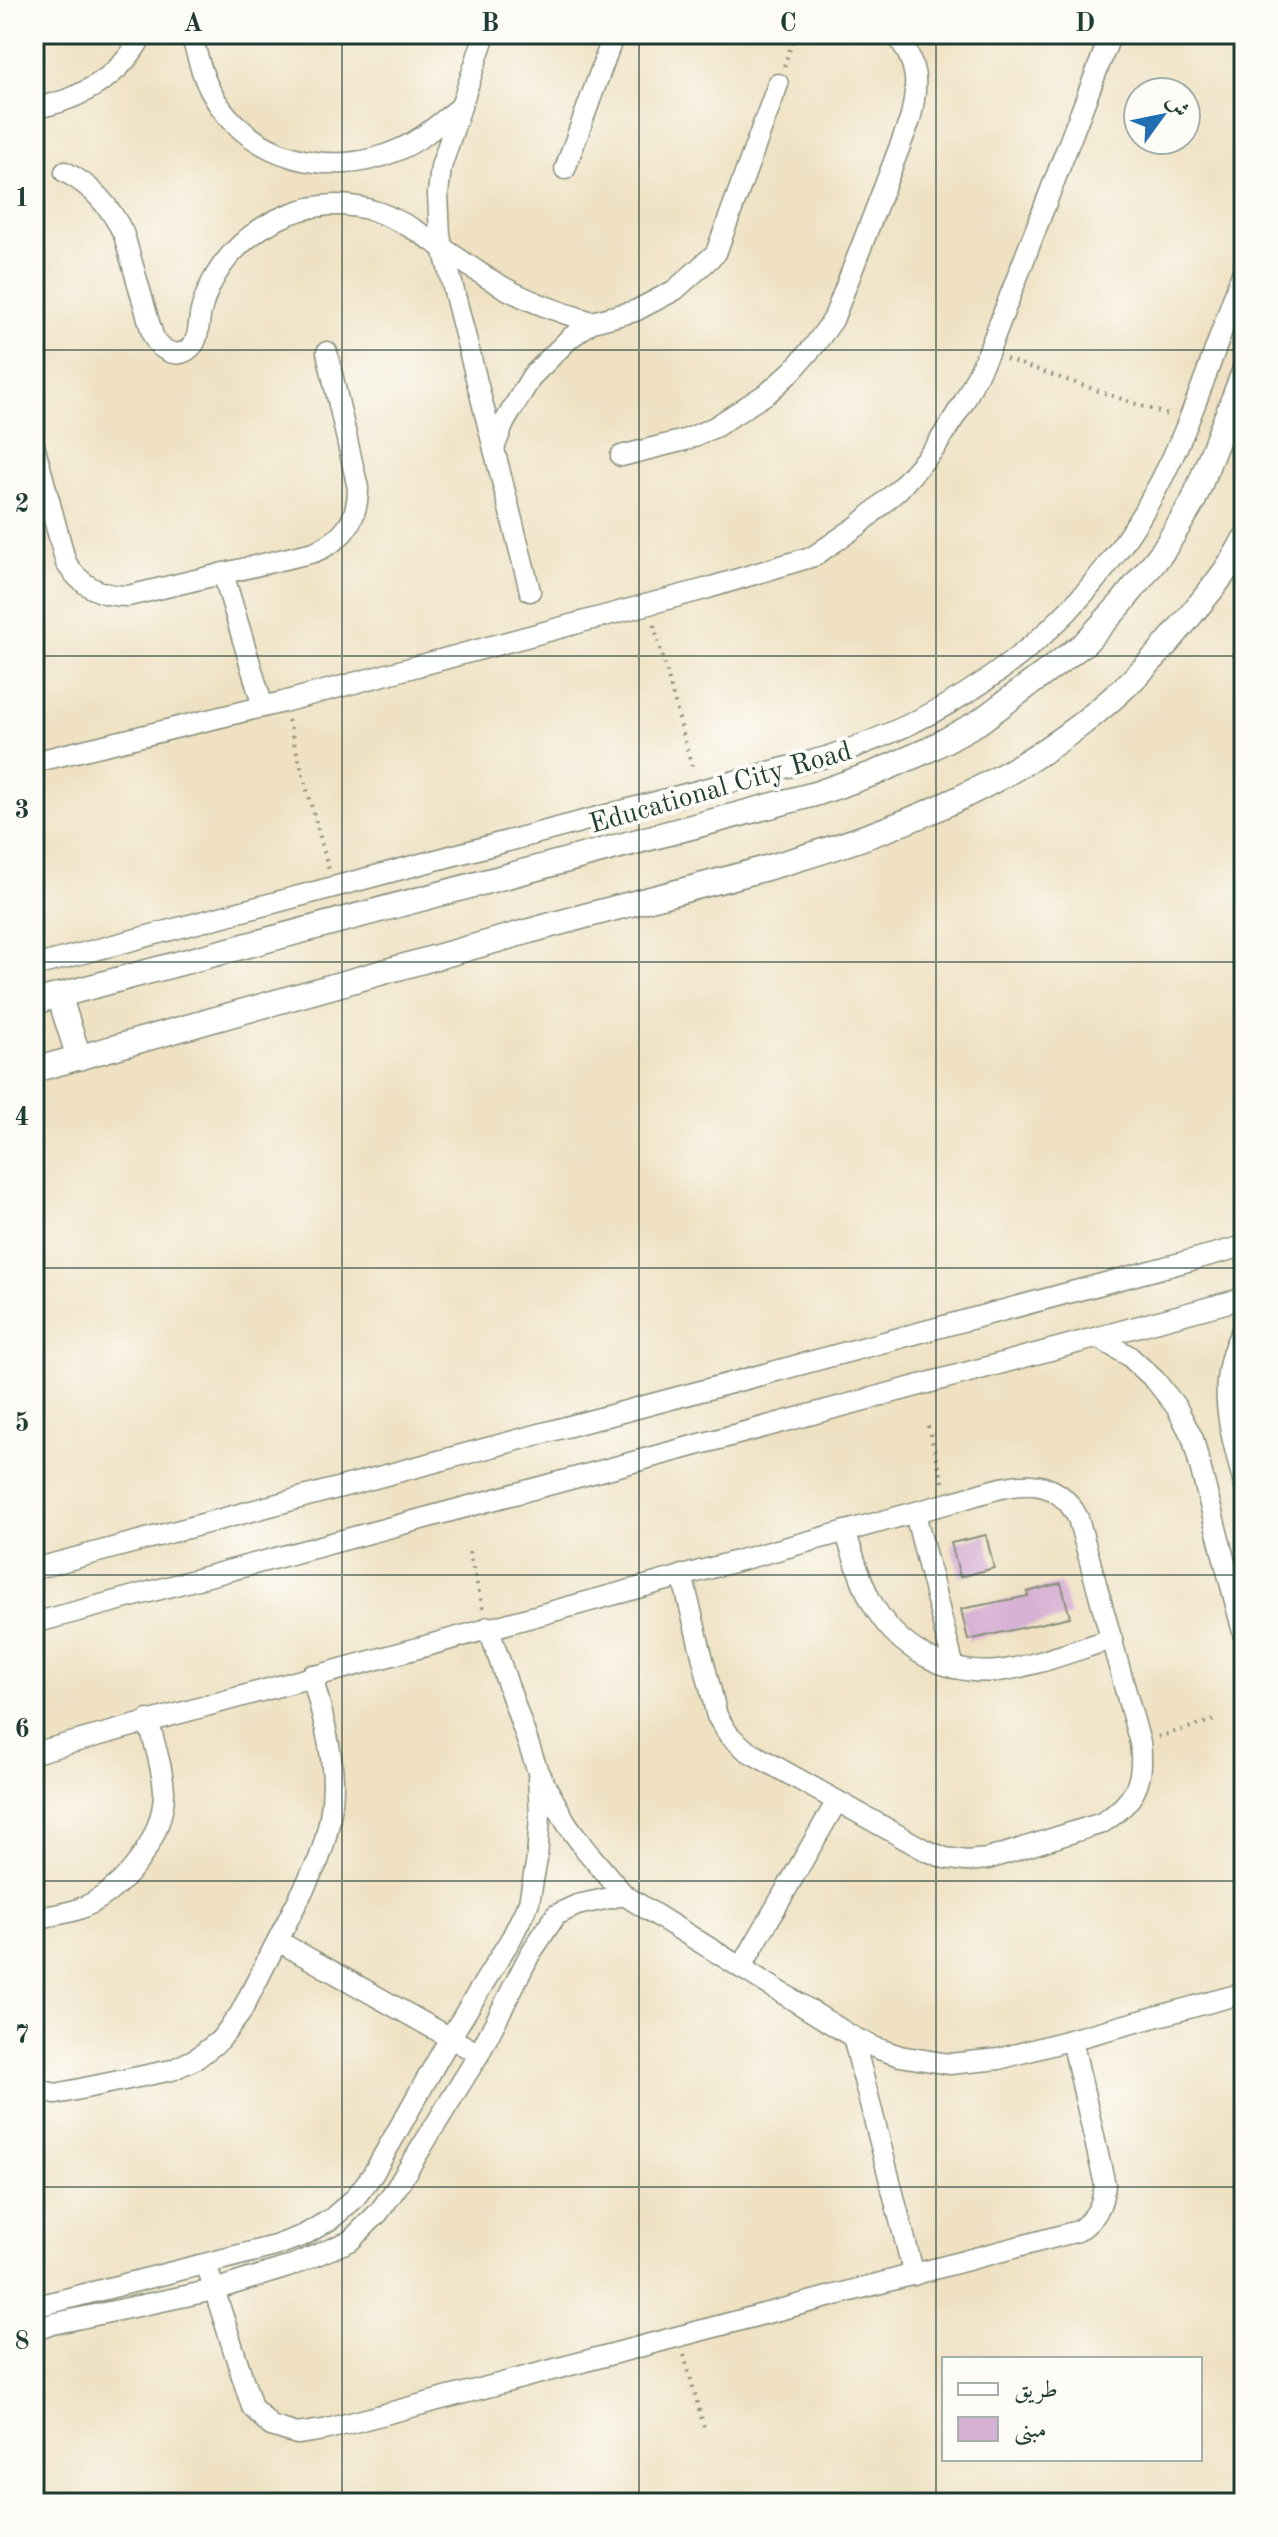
<svg xmlns="http://www.w3.org/2000/svg" width="1278" height="2537" font-family="'Old Standard TT',Amiri,serif">
  <style>
    .building { fill: #d7b1d4 }
    .lines { fill: none; stroke-linecap: round; stroke-linejoin: round }
    .minor-casing { stroke: #878f7b; stroke-width: 23 }
    .tertiary-casing { stroke: #878f7b; stroke-width: 27 }
    .path { stroke: #878f7b; stroke-width: 4; stroke-dasharray: 2 6; stroke-linecap: butt }
    .minor { stroke: #fff; stroke-width: 20 }
    .tertiary { stroke: #fff; stroke-width: 24 }
    .grid { fill: none; stroke: #1f3d34; stroke-width: 2; stroke-opacity: 0.55 }
    .labels { text-anchor: middle; stroke-width: 8; stroke-linejoin: round; paint-order: stroke }
    .street-label { font-size: 28px; fill: #1f3d34; stroke: #fdfcf7 }
    .neatline { fill: none; stroke: #1f3d34; stroke-width: 3 }
    .grid-label { font-size: 26px; text-anchor: middle; font-weight: bold; fill: #1f3d34 }
  </style>
  <rect width="100%" height="100%" fill="#fdfcf7"/>
  <filter id="ink" filterUnits="userSpaceOnUse"><feTurbulence type="fractalNoise" baseFrequency=".0125" numOctaves="2"/><feDisplacementMap in="SourceGraphic" scale="16" xChannelSelector="R" yChannelSelector="G"/><feConvolveMatrix kernelMatrix="1 2 1 2 8 2 1 2 1" color-interpolation-filters="sRGB"/></filter>
  <filter id="wash" filterUnits="userSpaceOnUse"><feTurbulence type="fractalNoise" baseFrequency=".006" numOctaves="4" result="noise"/><feDisplacementMap in="SourceGraphic" scale="32" xChannelSelector="R" yChannelSelector="G"/><feGaussianBlur stdDeviation="1.8" result="paint"/><feColorMatrix in="noise" values="0 0 0 0 0 0 0 0 0 0 0 0 0 0 0 0 0 1.4 0 .05"/><feComposite in="paint" operator="in"/></filter>
  <g filter="url(#wash)">
    <rect width="100%" height="100%" fill="#efe1c2"/>
    <g id="blocks">
      <g class="building">
        <polygon points="986,1535 994,1568 960,1577 951,1543"/>
        <polygon points="1061,1583 1070,1617 968,1640 961,1609 1028,1596 1027,1592"/>
      </g>
    </g>
  </g>
  <g filter="url(#ink)">
    <use href="#blocks" fill-opacity="0" stroke="#878f7b" stroke-width="2"/>
    <g class="lines">
      <defs>
        <g id="minor">
          <path d="M191,34c6,19 10,41 20,58 36,67 120,88 187,58 23,-10 42,-27 61,-42"/>
          <polyline points="485,34 441,167 438,194 440,236 530,591"/>
          <path d="M34,108c45,-7 88,-32 109,-74"/>
          <polyline points="565,169 614,34"/>
          <path d="M65,172c28,14 46,35 59,63l29,101c7,15 26,25 39,10 8,-9 6,-24 9,-35 11,-44 44,-79 86,-96 87,-35 142,29 209,68 30,18 62,29 96,39"/>
          <path d="M34,445l32,118c15,23 34,33 62,33l186,-44c30,-12 44,-32 44,-64l-31,-136"/>
          <polyline points="494,448 504,423 532,376 570,338 592,322 635,311 675,290 716,253 778,84"/>
          <path d="M621,456l64,-16 30,-13 54,-35 24,-22 21,-24 19,-26 77,-200c9,-36 8,-56 -14,-86"/>
          <polyline points="223,573 263,707"/>
          <polyline points="34,762 283,702 705,589 814,556 859,525 899,489 935,448 964,402 988,353 1111,34"/>
          <path d="M34,966l792,-209c168,-53 288,-161 357,-323 23,-54 41,-111 61,-166"/>
          <path d="M1244,1327c-31,53 -14,102 0,157"/>
          <polyline points="1099,1338 1129,1356 1155,1380 1177,1408 1193,1439 1244,1636"/>
          <polyline points="915,1513 954,1668"/>
          <path d="M845,1531c8,23 15,49 26,70 25,47 74,75 127,70 38,-5 77,-21 114,-32"/>
          <polyline points="34,1569 1244,1246"/>
          <polyline points="34,1623 1244,1298"/>
          <polyline points="488,1627 538,1772 567,1824 585,1849 624,1895 853,2037 876,2048 900,2056 949,2064 999,2059 1244,1993"/>
          <path d="M34,1753l915,-250c47,-12 101,-41 129,15l62,225c5,39 -5,59 -38,80l-114,36 -22,2 -21,-3 -20,-8 -179,-100 -17,-15 -12,-19 -35,-141"/>
          <path d="M34,1919c14,-3 29,-5 42,-9 45,-15 88,-70 88,-118 -1,-24 -10,-49 -16,-72"/>
          <polyline points="278,1941 479,2054"/>
          <polyline points="741,1968 837,1801"/>
          <polyline points="853,2037 914,2275"/>
          <path d="M34,2089l22,5 116,-24 25,-12 23,-18 20,-26 79,-155c26,-73 11,-113 -7,-184"/>
          <path d="M206,2264l46,143 19,19 26,8 27,-4 754,-199c18,-13 24,-24 27,-46l-33,-145"/>
          <polyline points="34,2307 275,2246 304,2235 331,2219 354,2199 373,2174 450,2038 512,1937 529,1902 537,1859 540,1815 538,1778"/>
          <polyline points="34,2331 52,2324 214,2290 288,2267 350,2241 379,2212 397,2187 479,2054 530,1954 556,1915 577,1905 624,1895"/>
        </g>
        <g id="tertiary">
          <polyline points="59,995 79,1058"/>
          <polyline points="34,1002 815,794 875,773 928,750 979,722 1085,643 1120,605 1163,551 1193,502 1244,372"/>
          <path d="M34,1070c166,-45 332,-93 499,-140 237,-67 481,-98 647,-302 23,-28 48,-56 64,-88"/>
        </g>
      </defs>
      <use href="#minor" class="minor-casing"/>
      <use href="#tertiary" class="tertiary-casing"/>
      <g class="path">
        <polyline points="784,66 795,34"/>
        <polyline points="1006,359 1171,416"/>
        <polyline points="654,625 693,771"/>
        <polyline points="288,720 329,870"/>
        <polyline points="928,1426 944,1485"/>
        <polyline points="469,1552 483,1608"/>
        <polyline points="1158,1737 1218,1719"/>
        <polyline points="684,2355 704,2427"/>
      </g>
      <use href="#minor" class="minor"/>
      <use href="#tertiary" class="tertiary"/>
    </g>
  </g>
  <path class="grid" d="M342,34v2469M639,34v2469M936,34v2469M34,350h1210M34,656h1210M34,962h1210M34,1268h1210M34,1575h1210M34,1881h1210M34,2187h1210"/>
  <g class="labels">
    <g class="street-label">
      <text transform="translate(720 786) rotate(-16)" y="10">Educational City Road</text>
    </g>
  </g>
  <rect width="1278" height="2537" fill="none" stroke="#fdfcf7" stroke-width="88"/>
  <rect x="942" y="2357" width="260" height="104" fill="#fdfcf7" stroke="#a4b0a9" stroke-width="2"/>
  <rect x="958" y="2383" width="40" height="12" fill="#ffffff" stroke="#a4b0a9" stroke-width="2"/>
  <text x="1014" y="2397" font-size="24" fill="#1f3d34">طريق</text>
  <rect x="958" y="2417" width="40" height="24" fill="#d7b1d4" stroke="#a4b0a9" stroke-width="2"/>
  <text x="1014" y="2437" font-size="24" fill="#1f3d34">مبنى</text>
  <g transform="translate(1162 116) rotate(57)"><circle r="38" fill="#fdfcf7" stroke="#a4b0a9" stroke-width="2"/>
  <path d="M0-6L14 30L0 20L-14 30Z" fill="#1f6fb2"/>
  <text y="-12" font-size="22" font-weight="bold" text-anchor="middle" fill="#1f3d34">ش</text>
  </g>
  <rect x="44" y="44" width="1190" height="2449" class="neatline"/>
  <g class="grid-label">
    <text x="193" y="31">A</text>
    <text x="490" y="31">B</text>
    <text x="788" y="31">C</text>
    <text x="1085" y="31">D</text>
    <text x="22" y="206">1</text>
    <text x="22" y="512">2</text>
    <text x="22" y="818">3</text>
    <text x="22" y="1125">4</text>
    <text x="22" y="1431">5</text>
    <text x="22" y="1737">6</text>
    <text x="22" y="2043">7</text>
    <text x="22" y="2349">8</text>
  </g>
</svg>
